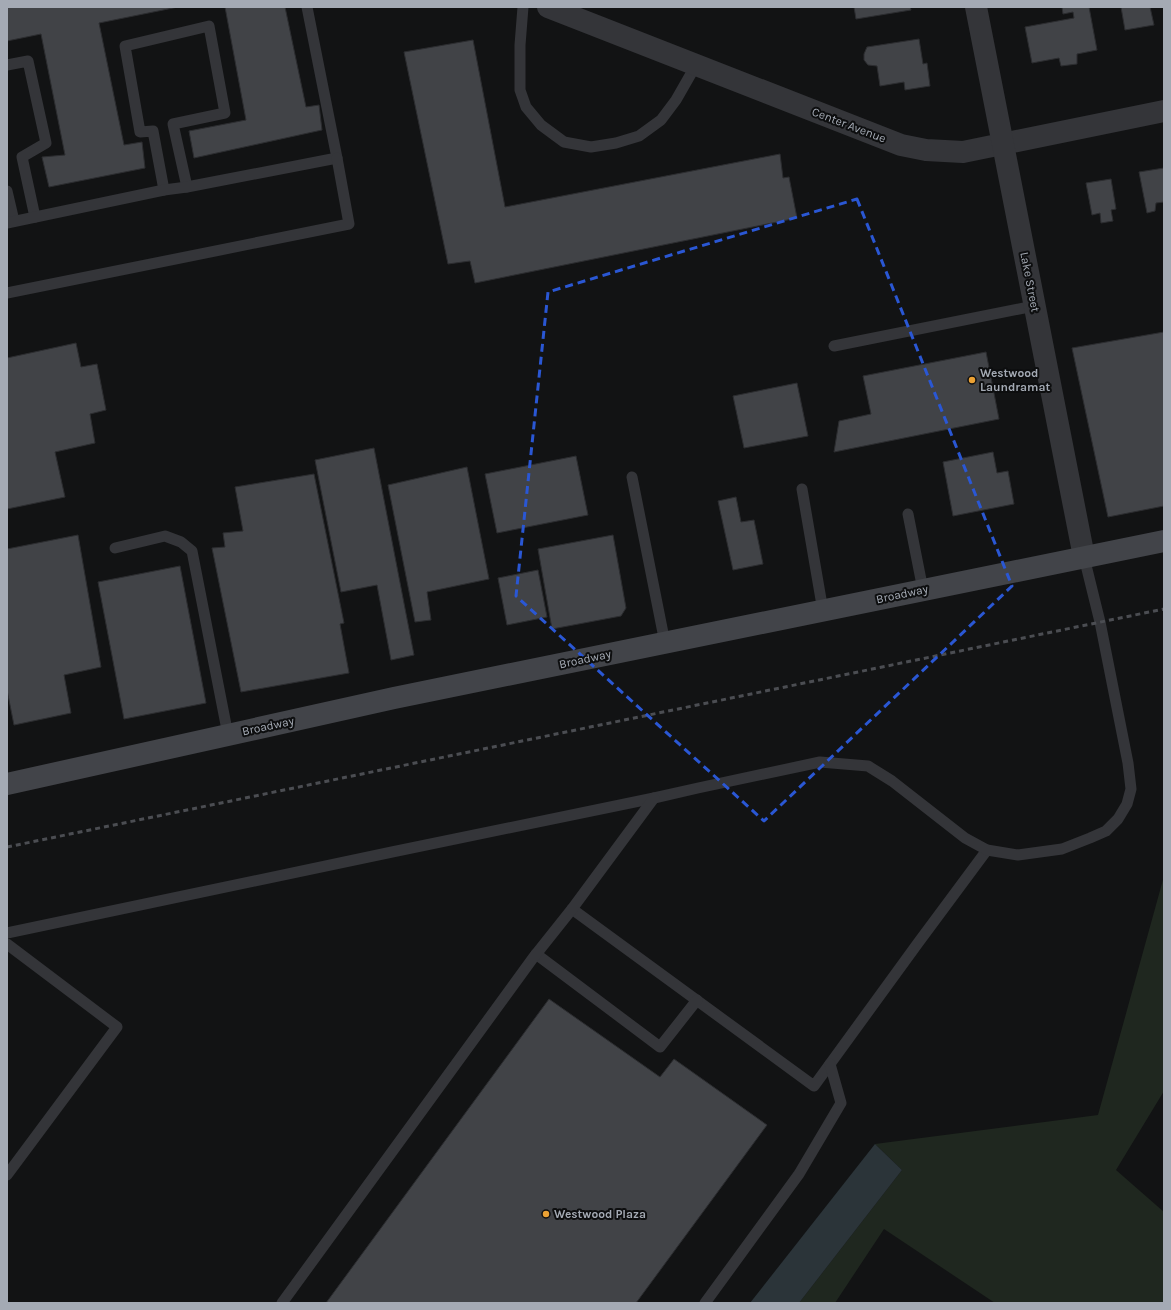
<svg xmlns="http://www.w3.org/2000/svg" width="1171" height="1310" font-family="Karla,sans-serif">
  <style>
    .green { fill: #1f271f }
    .water { fill: #2b3439 }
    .building { fill: #414347; stroke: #2c2d30 }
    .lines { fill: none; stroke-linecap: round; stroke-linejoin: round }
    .lane { stroke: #343539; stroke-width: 11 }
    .street { stroke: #343539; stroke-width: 22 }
    .secondary { stroke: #424449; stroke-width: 22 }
    .rail { stroke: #4b4d52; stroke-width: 3; stroke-dasharray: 5 4; stroke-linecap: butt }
    .marked { fill: none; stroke: #2a57d4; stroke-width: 3; stroke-dasharray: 8 5; stroke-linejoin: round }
    .poi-dot { fill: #eba134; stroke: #0d0e0f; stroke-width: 1.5 }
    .labels { text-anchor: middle; stroke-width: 4; stroke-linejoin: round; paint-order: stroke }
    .street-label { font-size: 12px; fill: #a4aab4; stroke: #0d0e0f }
    .poi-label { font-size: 12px; font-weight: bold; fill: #a4aab4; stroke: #0d0e0f; text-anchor: start }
  </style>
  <rect width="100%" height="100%" fill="#121314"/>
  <polygon class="green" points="1164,876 1164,1091 1116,1170 1164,1212 1164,1303 995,1303 884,1229 835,1303 799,1303 902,1170 875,1144 1098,1115"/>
  <polygon class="water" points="875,1144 902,1170 799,1303 750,1303"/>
  <g class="building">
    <polygon points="7,7 178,7 99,23 124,145 142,142 145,168 49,187 42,157 65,155 41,34 7,41"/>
    <polygon points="225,7 285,7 306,107 319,105 322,130 194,158 189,131 246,120"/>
    <polygon points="854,7 910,7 911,10 856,19"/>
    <polygon points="1062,7 1089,7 1097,50 1077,54 1077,64 1061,66 1059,58 1032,63 1025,27 1074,18 1073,12 1063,14"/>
    <polygon points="1121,7 1150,7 1154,25 1125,30"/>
    <polygon points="919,39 923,64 927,63 930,86 905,90 904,82 880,86 877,66 868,65 864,60 864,54 867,47"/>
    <polygon points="473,40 505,207 780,154 783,178 789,177 797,218 475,283 470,261 448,264 404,52"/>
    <polygon points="1164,168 1164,202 1156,203 1155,211 1147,213 1139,172"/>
    <polygon points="1111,179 1116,209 1111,210 1113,221 1101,223 1100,213 1092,215 1086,183"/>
    <polygon points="1164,332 1164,506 1108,517 1072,348"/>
    <polygon points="76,343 81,367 97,364 106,410 90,414 95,443 55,452 65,497 7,509 7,358"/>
    <polygon points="986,352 999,419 834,452 839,421 871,414 863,376"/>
    <polygon points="797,383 808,436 744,448 733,396"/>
    <polygon points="374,448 414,655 391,660 377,585 341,592 315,460"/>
    <polygon points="993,452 997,473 1008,471 1014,504 953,516 943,462"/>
    <polygon points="576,456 588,515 497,533 485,474"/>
    <polygon points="467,467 489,579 427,592 431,620 415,622 388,485"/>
    <polygon points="314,474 344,623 340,624 349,673 241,692 212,548 225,547 223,533 243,531 235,487"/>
    <polygon points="736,497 741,522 754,520 763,564 733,570 718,501"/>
    <polygon points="78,535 101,667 64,675 71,713 14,725 7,690 7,549"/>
    <polygon points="613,535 626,608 621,616 552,629 538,549"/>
    <polygon points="180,566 206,703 124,719 98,582"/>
    <polygon points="538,570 547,617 507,625 498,578"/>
    <polygon points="549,999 660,1077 674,1059 767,1125 636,1303 326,1303"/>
  </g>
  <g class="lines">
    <g class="lane">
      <polyline points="523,7 520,45 520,90 526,107 541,125 564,142 591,147 616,143 639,136 661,120 676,100 696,65"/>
      <polyline points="7,65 28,61 46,143 22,157 35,217"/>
      <polyline points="164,190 153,131 140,132 125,46 209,26 225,113 173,124 187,187"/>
      <polyline points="7,191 14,221"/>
      <polyline points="7,223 164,190 187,187 337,158 307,7"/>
      <polyline points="7,293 349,224 337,158"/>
      <polyline points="834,346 1034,306"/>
      <polyline points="632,477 665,643"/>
      <polyline points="802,489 823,611"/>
      <polyline points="908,514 923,590"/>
      <polyline points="115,548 165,536 181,542 192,551 228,735"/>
      <polyline points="572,909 814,1086 918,943 987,850"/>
      <polyline points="7,933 392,852 654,798 698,788 820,762 868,766 892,781 965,838 987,850 1018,855 1062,849 1090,838 1106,831 1118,819 1127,804 1131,789 1128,763 1100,622 1084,557"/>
      <polyline points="7,944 117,1027 7,1175"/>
      <polyline points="536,954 660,1047 697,1000"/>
      <polyline points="282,1303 533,958 572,909 654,798"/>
      <polyline points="705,1303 799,1174 841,1103 830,1064"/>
    </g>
    <g class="street">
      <polyline points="548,7 901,145 926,150 963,152 1164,111"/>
      <polyline points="976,7 1084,557"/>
    </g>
    <polyline class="secondary" points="7,784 394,698 1164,541"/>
    <polyline class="rail" points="7,847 1164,609"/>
  </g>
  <path class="marked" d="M857,199l155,387 -248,235 -248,-225 32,-304z"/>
  <g class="poi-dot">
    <circle cx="972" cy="380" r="4"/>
    <circle cx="546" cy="1214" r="4"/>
  </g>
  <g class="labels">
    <g class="street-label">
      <text transform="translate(849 125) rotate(21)" y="4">Center Avenue</text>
      <text transform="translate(1030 282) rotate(79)" y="4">Lake Street</text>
      <text transform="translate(902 594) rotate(-12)" y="4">Broadway</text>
      <text transform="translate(585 659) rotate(-12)" y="4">Broadway</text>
      <text transform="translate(268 726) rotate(-12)" y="4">Broadway</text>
    </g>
    <g class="poi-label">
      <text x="980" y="377">Westwood<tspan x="980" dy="14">Laundramat</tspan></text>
      <text x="554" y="1218">Westwood Plaza</text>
    </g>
  </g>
  <rect width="1171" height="1310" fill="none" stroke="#a4aab4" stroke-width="16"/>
</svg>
